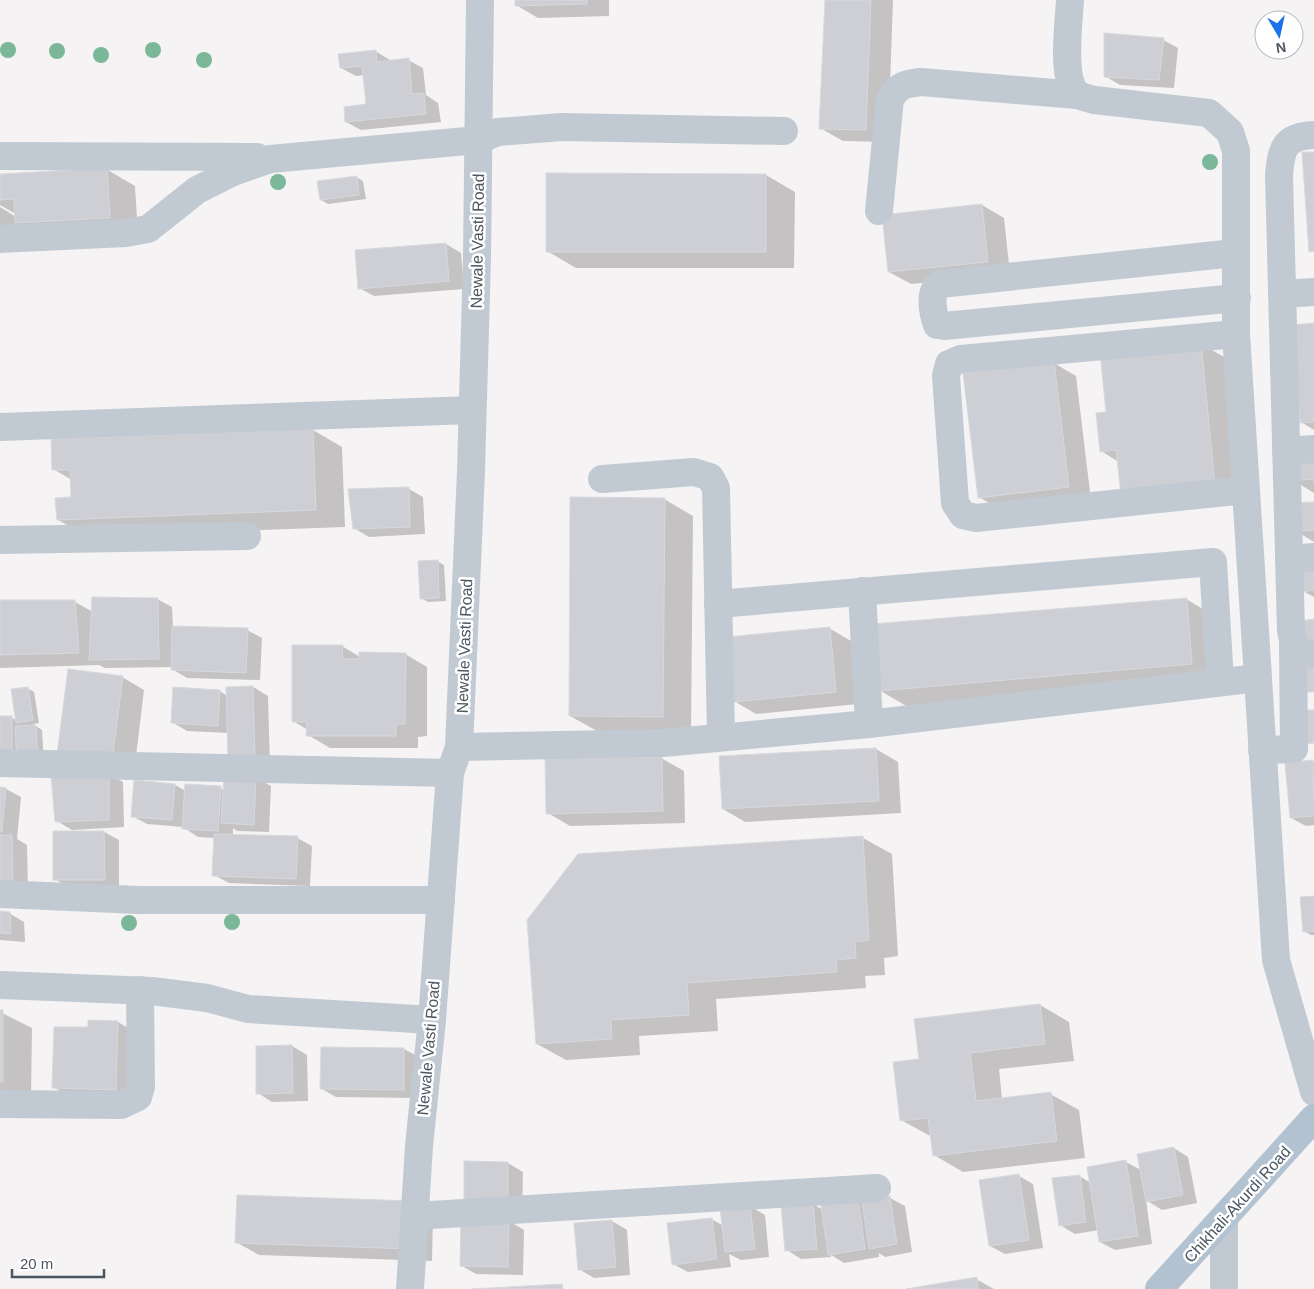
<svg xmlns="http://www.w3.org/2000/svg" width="1314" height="1289" font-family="Arial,sans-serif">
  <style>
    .shadow { fill: #0003 }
    .building { fill: #cdcfd5; stroke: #d7d9de }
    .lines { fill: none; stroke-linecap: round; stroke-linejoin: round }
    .minor { stroke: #c1cad2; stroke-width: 28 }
    .major { stroke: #b3c2d1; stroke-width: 28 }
    .tree { fill: #7bb799 }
    .labels { text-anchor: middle; stroke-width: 5; stroke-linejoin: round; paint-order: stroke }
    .street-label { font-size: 16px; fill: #4a5661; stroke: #fff }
  </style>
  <rect width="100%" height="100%" fill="#f5f3f3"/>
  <g class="shadow">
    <polygon points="516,0 609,0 609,16 538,18 516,5"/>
    <polygon points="826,0 893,0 888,142 843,141 820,128"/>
    <polygon points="1163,40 1178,48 1174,88 1120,85 1105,76"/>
    <polygon points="375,51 390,60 390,61 408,60 423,68 426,95 438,103 441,122 361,130 346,122 368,105 365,75 356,76 341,68"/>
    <polygon points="106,169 135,186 138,234 45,239 19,224 20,240 0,241 0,207 16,217 16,214 0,205 0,175"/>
    <polygon points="766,175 795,192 794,268 576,268 547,251"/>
    <polygon points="356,177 363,181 366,199 328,204 321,200"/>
    <polygon points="982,205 1004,218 1010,274 911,284 889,272"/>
    <polygon points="446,244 461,253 464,289 374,296 359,288"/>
    <polygon points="1314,324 1314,430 1301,422"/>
    <polygon points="1200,343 1229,360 1244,501 1119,462 1101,451 1108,413"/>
    <polygon points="1054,363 1076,376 1091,500 1001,510 979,497"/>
    <polygon points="313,430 342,447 345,527 87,536 58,520 72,499 72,480 53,469"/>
    <polygon points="1314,457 1314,493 1293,480"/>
    <polygon points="409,489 423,497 425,534 369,537 354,528"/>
    <polygon points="664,499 693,516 691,733 599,732 570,716"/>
    <polygon points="1314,503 1314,542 1296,531"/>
    <polygon points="437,561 444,565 446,601 428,602 421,598"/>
    <polygon points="1314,566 1314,597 1303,591"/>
    <polygon points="157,599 172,607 173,627 247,630 262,638 260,680 187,678 172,669 172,667 105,668 99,665 0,668 0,602 75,602 93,612"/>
    <polygon points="1186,599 1215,616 1220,680 908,707 879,690"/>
    <polygon points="829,628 851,641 858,704 756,714 734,701"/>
    <polygon points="342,646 360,657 405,654 427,667 427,736 418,737 418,748 330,748 308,735 308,730 293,721"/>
    <polygon points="122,677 144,690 134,773 58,754"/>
    <polygon points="253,687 268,696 270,767 244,767 229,733 187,731 172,722 220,691 227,696 227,688"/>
    <polygon points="27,688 34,692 39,723 33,724 42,730 44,763 0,765 0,717 12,718 17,720"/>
    <polygon points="876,749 898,762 901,813 745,822 723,809"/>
    <polygon points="661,758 684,771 685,823 570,826 548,813"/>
    <polygon points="1313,762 1314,762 1314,825 1306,826 1291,818"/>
    <polygon points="109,774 123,782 124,827 72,830 57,821"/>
    <polygon points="256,778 271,786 269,832 237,831 233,828 233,835 297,838 312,846 310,886 229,883 214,875 215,838 198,837 183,827 147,824 132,816 175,785 186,791 220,788 224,790"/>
    <polygon points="0,788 6,789 21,797 17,839 27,845 28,893 0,893"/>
    <polygon points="104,832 119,840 119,888 69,888 55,879"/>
    <polygon points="863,838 892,854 898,956 884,958 885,975 865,976 866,988 716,999 718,1031 639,1036 640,1055 566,1060 537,1044"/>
    <polygon points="1314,897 1314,935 1311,935 1304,931"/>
    <polygon points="0,913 9,913 24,922 25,942 0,940"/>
    <polygon points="1040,1005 1069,1022 1074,1061 999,1069 1002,1099 1050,1094 1079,1110 1085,1158 963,1172 934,1155 932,1137 901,1120 921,1060"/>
    <polygon points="0,1012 32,1028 31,1098 0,1098"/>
    <polygon points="118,1022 133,1031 131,1097 68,1096 54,1087 89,1029"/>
    <polygon points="292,1046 307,1055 308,1101 272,1102 258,1093"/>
    <polygon points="322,1048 404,1049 419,1057 419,1098 336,1097 322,1089"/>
    <polygon points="1174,1148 1188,1157 1197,1203 1162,1210 1146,1200 1152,1244 1115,1250 1100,1242 1099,1230 1075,1234 1060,1225 1079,1176 1091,1183 1126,1162 1141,1170"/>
    <polygon points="466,1163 508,1163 523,1172 522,1214"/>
    <polygon points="1019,1176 1033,1184 1043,1248 1005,1254 990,1246"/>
    <polygon points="890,1198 905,1206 912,1252 885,1257 879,1253 879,1257 844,1263 831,1255 831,1257 801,1259 787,1250 813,1204 823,1210 858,1201 864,1204"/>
    <polygon points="750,1206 765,1215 769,1257 741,1260 729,1254 731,1267 688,1272 673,1264 711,1219 724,1226"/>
    <polygon points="433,1215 432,1261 259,1255 236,1242"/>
    <polygon points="509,1221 524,1230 523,1275 476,1274 462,1266"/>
    <polygon points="612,1221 627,1230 630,1275 594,1278 579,1269"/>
    <polygon points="976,1279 994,1289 911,1289"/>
  </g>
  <g class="building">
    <polygon points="515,0 587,0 587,4 515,6"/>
    <polygon points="825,0 871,0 866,130 819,129"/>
    <polygon points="1104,33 1164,38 1159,80 1104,77"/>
    <polygon points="376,50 377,62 409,58 412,94 424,93 426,114 345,122 344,107 366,104 362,66 340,68 338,54"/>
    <polygon points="1302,152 1314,152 1314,251 1309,252"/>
    <polygon points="107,168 110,218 15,223 14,199 0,200 0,174"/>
    <polygon points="546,173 766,174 766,252 546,252"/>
    <polygon points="357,176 359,195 320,200 317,181"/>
    <polygon points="982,204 988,262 888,272 882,215"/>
    <polygon points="446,243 449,281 358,289 355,250"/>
    <polygon points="1314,323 1314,422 1300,423 1293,325"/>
    <polygon points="1201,342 1215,485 1121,495 1116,450 1100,452 1096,413 1106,412 1100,352"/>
    <polygon points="1054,361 1069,487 978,498 963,373"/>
    <polygon points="313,429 316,510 57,520 55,498 71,497 70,470 52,470 51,439"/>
    <polygon points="1314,456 1314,483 1314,479 1291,481 1290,458"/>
    <polygon points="409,487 410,527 353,529 348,489"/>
    <polygon points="570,497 665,498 663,717 569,716"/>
    <polygon points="1314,502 1314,530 1294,532 1292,503"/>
    <polygon points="438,560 439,598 420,599 418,561"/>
    <polygon points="1314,564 1314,590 1302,592 1299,566"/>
    <polygon points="92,597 158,598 159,659 89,660"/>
    <polygon points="1187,598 1192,664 878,691 873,624"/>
    <polygon points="0,600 75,600 79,653 0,655"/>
    <polygon points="1314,619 1314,640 1302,641 1300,621"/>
    <polygon points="172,626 248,628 246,673 171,670"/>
    <polygon points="830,627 836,692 733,702 727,637"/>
    <polygon points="292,645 343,645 342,659 359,659 359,652 406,653 405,724 396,724 396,736 306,736 307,722 292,722"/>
    <polygon points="1314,665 1314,692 1306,692 1304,666"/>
    <polygon points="68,669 123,676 112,761 57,754"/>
    <polygon points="253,686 255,759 228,759 226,687"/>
    <polygon points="28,687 33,720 16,723 11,689"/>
    <polygon points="173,687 220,690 218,726 171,723"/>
    <polygon points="1305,710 1314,710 1314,743 1307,744"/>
    <rect x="0" y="716" width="12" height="41"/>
    <polygon points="36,725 38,760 17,761 15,726"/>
    <polygon points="876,748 879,801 722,809 719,756"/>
    <polygon points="662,757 663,811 546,814 545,759"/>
    <polygon points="1313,760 1314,816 1290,818 1285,763"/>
    <polygon points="109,773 109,820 55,822 51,775"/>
    <polygon points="224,776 256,777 254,825 221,823"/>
    <polygon points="134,780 175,784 172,820 131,817"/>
    <polygon points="185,784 221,786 218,831 182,829"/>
    <polygon points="0,787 6,788 2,832 0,832"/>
    <polygon points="53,831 104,831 105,880 53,880"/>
    <polygon points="214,834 298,836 296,879 212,876"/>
    <polygon points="0,835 12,835 13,885 0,885"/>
    <polygon points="863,836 869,940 855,942 856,958 836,960 837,972 687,983 689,1015 611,1020 612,1039 536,1044 527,920 578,854"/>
    <polygon points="1314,896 1314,931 1303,932 1300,897"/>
    <polygon points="0,911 10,912 11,934 0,933"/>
    <polygon points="1040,1004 1045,1044 970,1053 976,1101 1051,1092 1057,1141 933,1156 928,1118 900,1121 893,1062 919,1059 914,1019"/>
    <rect x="0" y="1010" width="3" height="72"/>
    <polygon points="88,1020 118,1021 116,1090 52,1088 54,1027 88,1027"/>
    <polygon points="292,1045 293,1093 256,1094 256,1046"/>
    <polygon points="321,1047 404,1048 404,1090 320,1089"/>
    <polygon points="1174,1147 1183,1195 1146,1202 1137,1154"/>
    <polygon points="1126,1160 1138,1236 1099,1242 1087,1167"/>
    <polygon points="464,1161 508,1162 508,1206 464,1205"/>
    <polygon points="1019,1174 1029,1240 989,1246 979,1180"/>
    <polygon points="1080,1175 1086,1222 1059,1226 1052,1178"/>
    <polygon points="237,1195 412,1201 410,1249 235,1243"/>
    <polygon points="890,1196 897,1244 869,1249 862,1201"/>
    <polygon points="858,1199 865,1249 828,1255 821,1205"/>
    <polygon points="813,1202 817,1249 785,1251 781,1205"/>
    <polygon points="750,1205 755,1249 725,1252 720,1208"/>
    <polygon points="712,1218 717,1259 672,1265 667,1223"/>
    <polygon points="461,1219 509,1220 508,1267 460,1266"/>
    <polygon points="612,1220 616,1267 578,1270 574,1223"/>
    <polygon points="977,1277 978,1289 906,1289"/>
    <polygon points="562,1284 563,1289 472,1289"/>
  </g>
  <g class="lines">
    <g class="minor">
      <path d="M1070,0c-1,22 -9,76 6,93 4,4 12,5 18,7l115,13 21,19 6,19v183l40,626 38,132"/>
      <path d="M1314,135c-30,1 -33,14 -35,41l12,455c3,17 6,21 23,23"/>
      <polyline points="0,156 257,157"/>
      <path d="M879,211l11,-112c9,-14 14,-15 31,-17l156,13"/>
      <polyline points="0,239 126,233 148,229 197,190 233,172 270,159 478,140 498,132 562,127 784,131"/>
      <path d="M1235,253l-295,31c-12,7 -7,30 -3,41l7,1 293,-28"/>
      <polyline points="1282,294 1314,292"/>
      <polyline points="1236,334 961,359 949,364 946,376 955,503 963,515 976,518 1246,490"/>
      <polyline points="0,427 472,410"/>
      <polyline points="1286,451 1314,449"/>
      <polyline points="602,479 694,472 710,477 716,488 721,737"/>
      <polyline points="0,540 247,536"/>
      <polyline points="1289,559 1314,557"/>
      <polyline points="862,591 869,724"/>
      <polyline points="718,604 1213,562 1220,682"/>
      <polyline points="459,747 663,743 869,724 1258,678"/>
      <polyline points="1262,750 1294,749 1293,643"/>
      <polyline points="0,763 450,773"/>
      <polyline points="0,894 138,900 441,900"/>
      <polyline points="0,985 152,991 207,998 248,1009 432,1020"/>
      <polyline points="0,1104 121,1105 138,1097 141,1087 140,990"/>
      <polyline points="414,1216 877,1188"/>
      <polyline points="1224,1219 1224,1289"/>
      <polyline points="410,1289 419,1146 432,1020 450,773 459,747 471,471 477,257 480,0"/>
    </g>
    <polyline class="major" points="1159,1289 1314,1118"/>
  </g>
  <g class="tree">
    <circle cx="8" cy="50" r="8"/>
    <circle cx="153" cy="50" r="8"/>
    <circle cx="57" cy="51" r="8"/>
    <circle cx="101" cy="55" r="8"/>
    <circle cx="204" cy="60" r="8"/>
    <circle cx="1210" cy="162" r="8"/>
    <circle cx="278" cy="182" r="8"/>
    <circle cx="232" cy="922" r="8"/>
    <circle cx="129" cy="923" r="8"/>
  </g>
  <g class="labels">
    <g class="street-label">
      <text transform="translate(477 241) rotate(-89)" y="6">Newale Vasti Road</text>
      <text transform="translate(464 646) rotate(-88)" y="6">Newale Vasti Road</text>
      <text transform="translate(428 1048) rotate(-85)" y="6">Newale Vasti Road</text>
      <text transform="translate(1237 1204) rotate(-48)" y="6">Chikhali-Akurdi Road</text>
    </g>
  </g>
  <g transform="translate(1279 35) rotate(171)"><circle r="24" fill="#ffffff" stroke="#b7bbc0"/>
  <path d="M0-4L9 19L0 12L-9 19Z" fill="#1a73e8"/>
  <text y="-8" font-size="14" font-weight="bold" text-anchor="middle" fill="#4a5661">N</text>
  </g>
  <path d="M12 1269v8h92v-8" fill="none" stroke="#4a5661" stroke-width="2.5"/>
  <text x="20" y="1269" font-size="15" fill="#4a5661" stroke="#ffffff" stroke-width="4" paint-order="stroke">20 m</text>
</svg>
